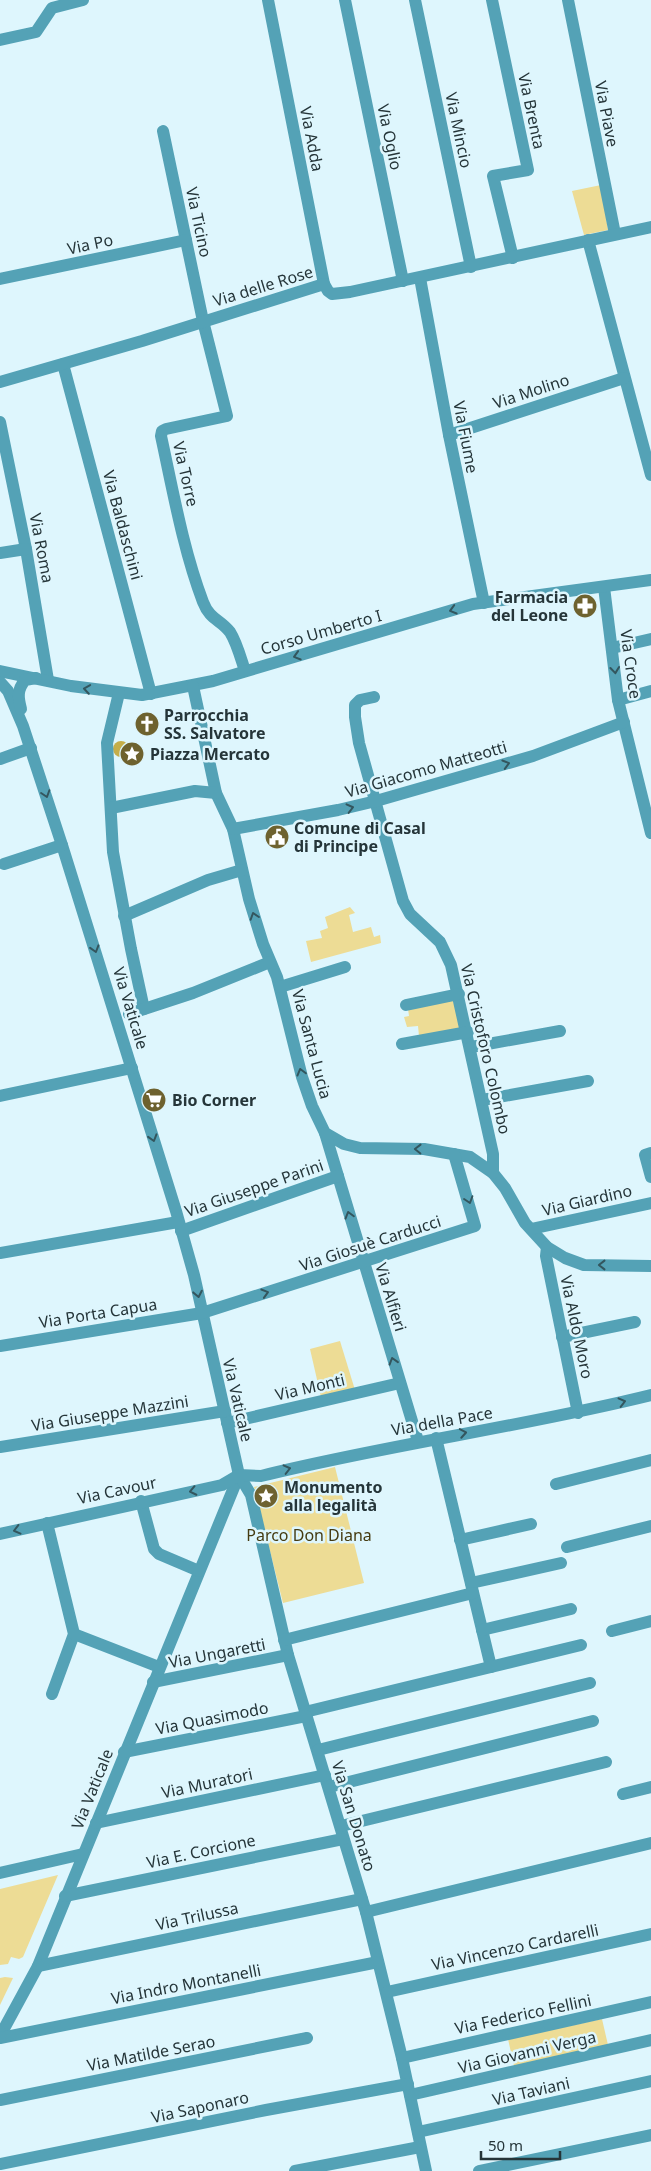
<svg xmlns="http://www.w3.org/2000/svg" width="651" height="2171" font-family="'Noto Sans',sans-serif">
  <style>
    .green { fill: #eddc95 }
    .water { fill: #c5ae4a }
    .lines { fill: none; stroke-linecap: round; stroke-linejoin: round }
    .minor { stroke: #54a2b6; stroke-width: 12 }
    .oneway { stroke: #33565e }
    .labels { text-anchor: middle; stroke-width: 5; stroke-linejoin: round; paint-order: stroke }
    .street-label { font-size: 16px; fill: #253539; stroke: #def6fd }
    .poi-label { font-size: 16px; font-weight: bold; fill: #253539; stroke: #def6fd; text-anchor: start }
    .park-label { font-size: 16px; fill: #453b11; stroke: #def6fd }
  </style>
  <rect width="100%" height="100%" fill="#def6fd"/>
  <g class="green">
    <polygon points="601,185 608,230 584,235 572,191"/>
    <polygon points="350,907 355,913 349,915 353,932 371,927 374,937 380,935 381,943 311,962 306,941 322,938 320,931 328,928 325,917"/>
    <polygon points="453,1000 461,1029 419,1036 418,1026 407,1027 404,1017 409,1016 408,1009"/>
    <polygon points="340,1341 355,1390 321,1397 310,1349"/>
    <polygon points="335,1467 364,1583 283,1603 254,1487"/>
    <polygon points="58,1875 23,1957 19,1959 11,1957 8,1964 0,1965 0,1889"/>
    <polygon points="5,1977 13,1978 0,2005 0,1978"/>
    <polygon points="602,2019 608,2045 514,2066 508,2039"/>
  </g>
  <circle class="water" cx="121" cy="749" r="8"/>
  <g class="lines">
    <g class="minor">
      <polyline points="268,0 324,284"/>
      <polyline points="345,0 403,281"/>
      <polyline points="415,0 471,267"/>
      <polyline points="492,0 528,170 493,176 513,258"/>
      <polyline points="568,0 615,234"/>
      <polyline points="0,40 36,32 52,8 83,0"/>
      <path d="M163,131l40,190 24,95 -61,13 -4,2 -1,5c12,55 22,113 42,166 7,18 17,17 27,30 7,11 11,27 15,39"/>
      <polyline points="588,240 651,475"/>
      <polyline points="420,278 449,435 484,603"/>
      <polyline points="0,279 186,240"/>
      <polyline points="63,364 151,694"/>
      <polyline points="0,382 142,341 324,284 328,291 332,294 350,292 651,227"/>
      <polyline points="0,422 26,549 48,680"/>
      <polyline points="449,435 624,378"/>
      <polyline points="0,553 26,549"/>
      <polyline points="604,587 618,700 651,833"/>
      <polyline points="612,648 651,639"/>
      <polyline points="0,671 71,686 142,695 213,681 473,604 651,580"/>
      <polyline points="0,682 8,691 23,726 62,845 176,1211 194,1275 239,1475 38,1966 0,2036"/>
      <polyline points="193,686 216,793 233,829 249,899 263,944 277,977 302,1077 312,1106 325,1133 344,1144 360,1148 424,1149 470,1157 493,1173 505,1188 525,1223 547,1247 565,1258 584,1265 651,1266"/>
      <polyline points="119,693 107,743 113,852 131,949 144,1009"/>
      <polyline points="374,697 360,700 355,705 355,717 359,743 403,901 410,914 440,942 451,965 493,1154 493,1173"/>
      <polyline points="618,700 651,691"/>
      <path d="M21,709c-3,-12 -4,-19 4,-29l11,-2"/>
      <polyline points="0,759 31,748"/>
      <polyline points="111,808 195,791 216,793"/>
      <polyline points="233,829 338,810 376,801 533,756 624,722"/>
      <polyline points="4,864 62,845"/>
      <polyline points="124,916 208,880 242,870"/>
      <polyline points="280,987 345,967"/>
      <polyline points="406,1005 459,994"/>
      <polyline points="129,1014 193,993 270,962"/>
      <polyline points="402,1044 468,1032"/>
      <polyline points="471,1047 560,1031"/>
      <polyline points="0,1096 132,1068"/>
      <polyline points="482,1100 588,1081"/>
      <polyline points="325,1133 418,1441"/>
      <polyline points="651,1153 645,1155 651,1177"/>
      <polyline points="531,1229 651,1203"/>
      <polyline points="181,1231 338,1176"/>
      <polyline points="547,1247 546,1256 578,1413"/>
      <polyline points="0,1253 178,1222"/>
      <polyline points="562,1337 635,1322"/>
      <polyline points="0,1346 202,1313 475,1226 454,1154"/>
      <polyline points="227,1423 400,1383"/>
      <polyline points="436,1438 491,1667"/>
      <polyline points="0,1447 225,1411"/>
      <polyline points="239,1475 251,1495 288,1655 366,1912 402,2058 426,2171"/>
      <polyline points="556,1484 651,1460"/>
      <polyline points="141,1501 154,1549 159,1554 199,1571"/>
      <polyline points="47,1523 74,1634 52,1694"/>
      <path d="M0,1534l222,-49 17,-10 22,1c129,-32 261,-49 390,-81"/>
      <polyline points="460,1540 531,1524"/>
      <polyline points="567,1547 651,1526"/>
      <polyline points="471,1583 561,1563"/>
      <polyline points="482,1630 571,1609"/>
      <polyline points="612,1631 651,1621"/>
      <polyline points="74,1634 159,1667"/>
      <polyline points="284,1640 473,1593"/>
      <polyline points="153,1682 288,1655"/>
      <polyline points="305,1712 581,1645"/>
      <polyline points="318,1750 590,1683"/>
      <polyline points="124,1752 306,1716"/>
      <polyline points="329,1787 593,1721"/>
      <polyline points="623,1794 651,1787"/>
      <polyline points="96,1823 325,1775"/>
      <polyline points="341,1826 606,1762"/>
      <polyline points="0,1873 83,1854"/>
      <polyline points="65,1896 343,1839"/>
      <polyline points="366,1912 651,1843"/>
      <polyline points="38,1966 362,1899"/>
      <polyline points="387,1992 651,1934"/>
      <polyline points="0,2038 378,1962"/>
      <polyline points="402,2058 651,2002"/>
      <polyline points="410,2095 651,2040"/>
      <polyline points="0,2100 307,2038"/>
      <polyline points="418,2132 651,2081"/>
      <polyline points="0,2164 266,2110 408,2084"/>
      <polyline points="295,2171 420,2147"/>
      <polyline points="479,2171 651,2135"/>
    </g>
  </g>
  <defs><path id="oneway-chevron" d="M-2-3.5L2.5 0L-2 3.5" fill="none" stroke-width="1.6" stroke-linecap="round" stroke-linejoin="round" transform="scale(1.25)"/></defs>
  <g class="oneway">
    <use href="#oneway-chevron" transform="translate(453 610) rotate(164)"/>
    <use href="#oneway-chevron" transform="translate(297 656) rotate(163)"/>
    <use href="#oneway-chevron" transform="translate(615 670) rotate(84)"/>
    <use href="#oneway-chevron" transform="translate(87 689) rotate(-171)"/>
    <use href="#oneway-chevron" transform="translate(506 764) rotate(-16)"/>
    <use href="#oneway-chevron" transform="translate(46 794) rotate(72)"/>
    <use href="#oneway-chevron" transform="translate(350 808) rotate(-14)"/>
    <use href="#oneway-chevron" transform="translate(254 916) rotate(-108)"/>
    <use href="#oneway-chevron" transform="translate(95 949) rotate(73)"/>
    <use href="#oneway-chevron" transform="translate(301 1072) rotate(-105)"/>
    <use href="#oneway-chevron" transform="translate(153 1138) rotate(73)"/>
    <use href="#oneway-chevron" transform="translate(418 1149) rotate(-179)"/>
    <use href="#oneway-chevron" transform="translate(469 1200) rotate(72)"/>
    <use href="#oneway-chevron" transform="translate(349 1215) rotate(-106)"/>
    <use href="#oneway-chevron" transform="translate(602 1265) rotate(180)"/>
    <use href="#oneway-chevron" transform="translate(265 1293) rotate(-17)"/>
    <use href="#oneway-chevron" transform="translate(198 1294) rotate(79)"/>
    <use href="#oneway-chevron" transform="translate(393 1361) rotate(-107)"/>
    <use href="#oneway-chevron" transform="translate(622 1402) rotate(-14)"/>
    <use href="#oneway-chevron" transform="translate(463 1433) rotate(-10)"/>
    <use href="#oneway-chevron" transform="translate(287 1469) rotate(-14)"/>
    <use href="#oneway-chevron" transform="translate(193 1491) rotate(168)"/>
    <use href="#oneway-chevron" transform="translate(17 1530) rotate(166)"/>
  </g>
  <defs>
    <symbol id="pharmacy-disc" viewBox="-11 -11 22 22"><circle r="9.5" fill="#6e622f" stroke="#def6fd"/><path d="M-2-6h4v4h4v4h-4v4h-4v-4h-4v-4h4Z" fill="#fff"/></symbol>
    <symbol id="church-disc" viewBox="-11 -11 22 22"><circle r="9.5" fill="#6e622f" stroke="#def6fd"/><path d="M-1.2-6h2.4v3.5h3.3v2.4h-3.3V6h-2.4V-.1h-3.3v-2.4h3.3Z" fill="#fff"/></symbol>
    <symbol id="sight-disc" viewBox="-11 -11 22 22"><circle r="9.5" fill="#6e622f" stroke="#def6fd"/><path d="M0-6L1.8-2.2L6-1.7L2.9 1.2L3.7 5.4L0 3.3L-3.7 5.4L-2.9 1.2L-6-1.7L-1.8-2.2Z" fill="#fff"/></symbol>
    <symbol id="civic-disc" viewBox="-11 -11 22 22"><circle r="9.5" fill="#6e622f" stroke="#def6fd"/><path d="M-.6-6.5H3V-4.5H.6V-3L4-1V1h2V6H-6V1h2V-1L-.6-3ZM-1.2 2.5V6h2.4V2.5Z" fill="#fff"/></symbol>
    <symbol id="supermarket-disc" viewBox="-11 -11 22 22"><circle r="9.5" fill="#6e622f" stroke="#def6fd"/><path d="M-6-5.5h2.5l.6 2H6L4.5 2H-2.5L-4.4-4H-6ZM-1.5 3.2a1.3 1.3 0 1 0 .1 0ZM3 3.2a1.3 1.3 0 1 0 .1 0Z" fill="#fff"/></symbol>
  </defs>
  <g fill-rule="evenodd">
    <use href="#pharmacy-disc" x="571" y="592" width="28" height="28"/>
    <use href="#church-disc" x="133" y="710" width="28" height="28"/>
    <use href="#sight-disc" x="118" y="740" width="28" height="28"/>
    <use href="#civic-disc" x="263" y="823" width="28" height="28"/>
    <use href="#supermarket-disc" x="140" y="1086" width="28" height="28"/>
    <use href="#sight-disc" x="252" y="1482" width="28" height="28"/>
  </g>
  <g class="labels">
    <g class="street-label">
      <text transform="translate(532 111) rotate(78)" y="6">Via Brenta</text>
      <text transform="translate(607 114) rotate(79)" y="6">Via Piave</text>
      <text transform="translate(459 130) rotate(78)" y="6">Via Mincio</text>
      <text transform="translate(390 137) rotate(78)" y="6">Via Oglio</text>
      <text transform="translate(312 139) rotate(79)" y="6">Via Adda</text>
      <text transform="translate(199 222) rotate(78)" y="6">Via Ticino</text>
      <text transform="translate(90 244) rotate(-12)" y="6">Via Po</text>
      <text transform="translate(263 286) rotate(-17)" y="6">Via delle Rose</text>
      <text transform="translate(531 391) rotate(-18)" y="6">Via Molino</text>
      <text transform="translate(466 437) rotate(79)" y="6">Via Fiume</text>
      <text transform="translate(186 474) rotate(77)" y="6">Via Torre</text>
      <text transform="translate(123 525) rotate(75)" y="6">Via Baldaschini</text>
      <text transform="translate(42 548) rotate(79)" y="6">Via Roma</text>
      <text transform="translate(321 632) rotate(-16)" y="6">Corso Umberto I</text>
      <text transform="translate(631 664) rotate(82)" y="6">Via Croce</text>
      <text transform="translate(426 769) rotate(-16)" y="6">Via Giacomo Matteotti</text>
      <text transform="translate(131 1008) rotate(73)" y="6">Via Vaticale</text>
      <text transform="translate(312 1044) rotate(75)" y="6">Via Santa Lucia</text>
      <text transform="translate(486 1049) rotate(77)" y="6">Via Cristoforo Colombo</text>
      <text transform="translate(254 1188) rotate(-19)" y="6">Via Giuseppe Parini</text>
      <text transform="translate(587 1200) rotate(-13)" y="6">Via Giardino</text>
      <text transform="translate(370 1243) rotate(-18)" y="6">Via Giosuè Carducci</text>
      <text transform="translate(391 1297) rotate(73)" y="6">Via Alfieri</text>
      <text transform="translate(98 1313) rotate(-9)" y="6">Via Porta Capua</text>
      <text transform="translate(577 1327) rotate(78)" y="6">Via Aldo Moro</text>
      <text transform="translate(310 1387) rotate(-13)" y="6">Via Monti</text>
      <text transform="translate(238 1400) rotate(77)" y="6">Via Vaticale</text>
      <text transform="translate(110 1413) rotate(-9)" y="6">Via Giuseppe Mazzini</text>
      <text transform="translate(442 1421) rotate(-10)" y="6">Via della Pace</text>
      <text transform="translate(117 1490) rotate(-12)" y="6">Via Cavour</text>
      <text transform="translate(217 1653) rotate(-11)" y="6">Via Ungaretti</text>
      <text transform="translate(212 1718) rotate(-11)" y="6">Via Quasimodo</text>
      <text transform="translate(207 1783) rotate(-12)" y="6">Via Muratori</text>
      <text transform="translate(92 1789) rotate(-68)" y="6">Via Vaticale</text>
      <text transform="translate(354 1816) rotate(73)" y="6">Via San Donato</text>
      <text transform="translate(201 1851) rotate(-12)" y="6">Via E. Corcione</text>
      <text transform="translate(197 1916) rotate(-12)" y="6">Via Trilussa</text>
      <text transform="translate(515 1947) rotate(-12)" y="6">Via Vincenzo Cardarelli</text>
      <text transform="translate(186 1984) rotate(-11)" y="6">Via Indro Montanelli</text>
      <text transform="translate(523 2014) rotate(-12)" y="6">Via Federico Fellini</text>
      <text transform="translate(527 2052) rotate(-13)" y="6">Via Giovanni Verga</text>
      <text transform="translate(151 2053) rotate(-11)" y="6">Via Matilde Serao</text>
      <text transform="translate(531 2091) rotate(-13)" y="6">Via Taviani</text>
      <text transform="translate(200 2107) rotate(-12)" y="6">Via Saponaro</text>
    </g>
    <g class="poi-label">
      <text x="568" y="603" text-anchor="end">Farmacia<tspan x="568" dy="18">del Leone</tspan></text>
      <text x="164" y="721">Parrocchia<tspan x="164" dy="18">SS. Salvatore</tspan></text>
      <text x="150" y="760">Piazza Mercato</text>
      <text x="294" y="834">Comune di Casal<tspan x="294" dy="18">di Principe</tspan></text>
      <text x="172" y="1106">Bio Corner</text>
      <text x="284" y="1493">Monumento<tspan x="284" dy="18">alla legalità</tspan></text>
    </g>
    <g class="park-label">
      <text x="309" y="1541">Parco Don Diana</text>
    </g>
  </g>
  <path d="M481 2151v8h79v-8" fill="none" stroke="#253539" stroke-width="2.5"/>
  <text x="488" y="2151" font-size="15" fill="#253539" stroke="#def6fd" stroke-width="4" paint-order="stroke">50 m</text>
</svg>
